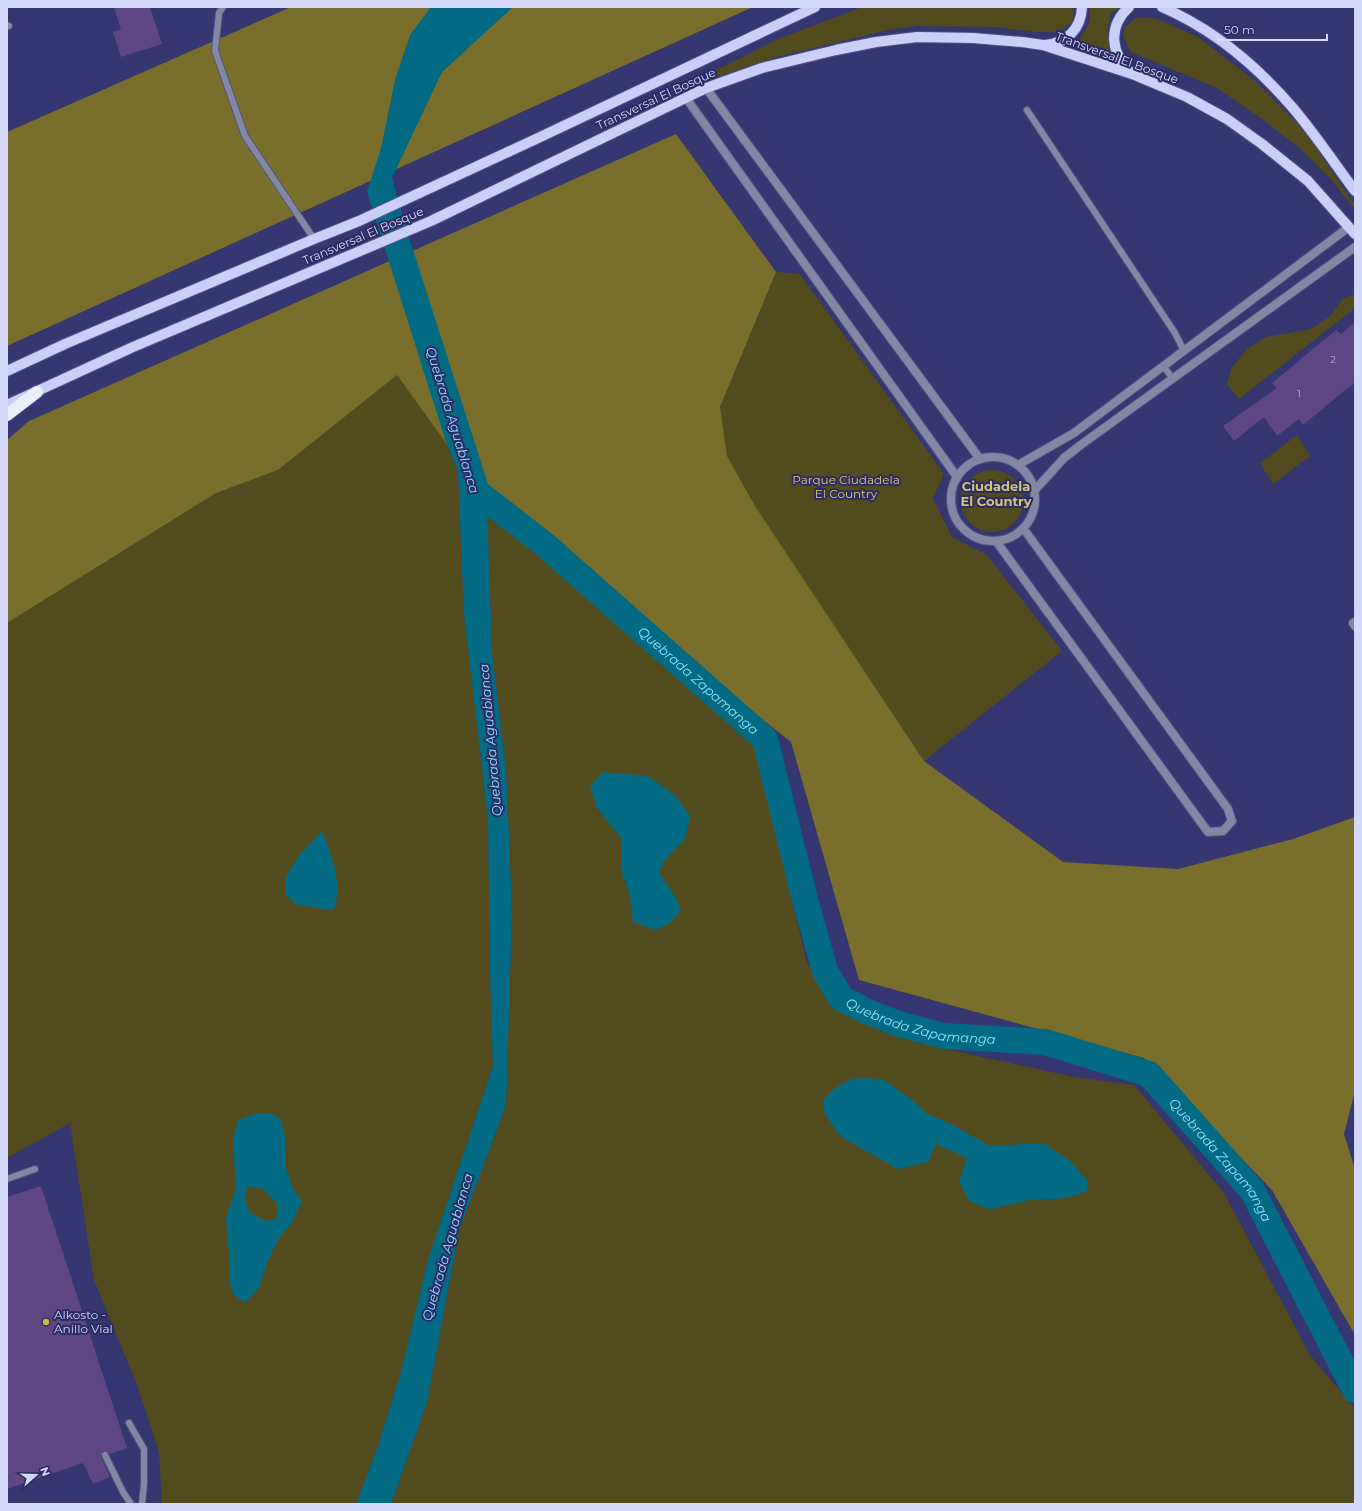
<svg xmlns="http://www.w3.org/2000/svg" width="1362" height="1511" font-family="Montserrat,sans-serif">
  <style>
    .green { fill: #524b1e }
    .forest { fill: #796e2b }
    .water { fill: #026a82; fill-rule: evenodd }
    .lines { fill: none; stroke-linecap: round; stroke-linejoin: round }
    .river { stroke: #026a82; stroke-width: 26 }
    .building { fill: #5e4682 }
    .lane-casing { stroke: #525389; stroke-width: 8 }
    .street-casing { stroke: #525389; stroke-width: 10 }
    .primary-casing { stroke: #525389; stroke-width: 12 }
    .highway-casing { stroke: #525389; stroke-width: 14 }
    .lane { stroke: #8487a1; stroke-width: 6 }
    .street { stroke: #8487a1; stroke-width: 8 }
    .primary { stroke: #cacffa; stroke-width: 10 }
    .highway { stroke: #edeefb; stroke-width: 12 }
    .poi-dot { fill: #cdb938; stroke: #2d2b64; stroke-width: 1.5 }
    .labels { text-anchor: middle; stroke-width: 4; stroke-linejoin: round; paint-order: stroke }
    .number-label { font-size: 10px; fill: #b6b4dd }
    .street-label { font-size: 12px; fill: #d4d8fb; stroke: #2d2b64 }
    .park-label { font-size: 12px; fill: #dacb6c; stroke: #2d2b64 }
    .poi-label { font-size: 12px; fill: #d4d8fb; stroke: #2d2b64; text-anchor: start }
    .water-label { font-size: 13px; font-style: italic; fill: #89e2fe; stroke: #2d2b64 }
    .neighbourhood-label { font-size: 13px; font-weight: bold; fill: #d1c577; stroke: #2d2b64 }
  </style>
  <rect width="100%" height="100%" fill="#363670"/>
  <g class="green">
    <polygon points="862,7 1072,7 1074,11 1072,22 1059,32 1038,32 994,27 915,26 884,31 776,57 673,92 778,39"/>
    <path d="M1089,7h32l-10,6 -4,20 4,16 6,12 -46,-14c13,-13 21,-21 18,-40z"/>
    <polygon points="1137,17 1157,19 1198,37 1254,80 1303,129 1355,205 1355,209 1329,177 1297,146 1262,119 1217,88 1131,52 1123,37 1125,27"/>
    <polygon points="776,272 800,274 944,474 933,498 952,537 987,555 1062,651 924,761 755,506 726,456 720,407"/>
    <polygon points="1355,294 1355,308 1239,399 1227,384 1232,367 1247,349 1266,337 1311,329 1330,316 1343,299"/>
    <polygon points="397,375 446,442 458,471 464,613 488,819 490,969 493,1066 428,1260 401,1372 378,1446 356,1504 162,1504 159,1452 137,1385 94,1280 70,1123 7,1158 7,623 216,493 278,470"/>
    <polygon points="1297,435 1310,456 1273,484 1260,463"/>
    <circle cx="992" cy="501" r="31"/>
    <polygon points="487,506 541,543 754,742 807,963 843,1010 918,1043 1074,1077 1134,1085 1224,1193 1310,1355 1355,1409 1355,1504 391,1504 427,1402 459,1231 506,1105 512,912 506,769 492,654"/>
  </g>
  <g class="forest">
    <polygon points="291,7 753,7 7,346 7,132"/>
    <polygon points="676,134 776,272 720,407 727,456 755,506 924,761 1063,862 1178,869 1293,839 1355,817 1355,1091 1344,1134 1355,1169 1355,1335 1272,1190 1144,1058 859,980 791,742 488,501 397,375 278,470 216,493 7,623 7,440 29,421"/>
  </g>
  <g class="water">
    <polygon points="431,7 513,7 442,72 392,178 408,234 487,481 489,492 487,506 492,654 506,769 512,912 506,1105 459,1231 427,1402 391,1504 356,1504 378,1446 401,1372 428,1260 493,1066 490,969 488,819 464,613 458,471 446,442 367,192 381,148 395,80 410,35"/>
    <polygon points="603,772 648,776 675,795 690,816 685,839 675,849 665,860 659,872 677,900 681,911 670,923 655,930 633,922 630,896 621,869 621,838 597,808 590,786"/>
    <path d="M322,831c7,17 17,44 15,62 0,6 -2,11 -3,16h-11l-28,-5 -10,-11 1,-17 14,-22z"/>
    <polygon points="866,1078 884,1080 911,1099 926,1113 955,1126 990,1146 1043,1143 1069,1160 1087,1180 1087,1191 1068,1198 1030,1200 990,1209 969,1201 959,1181 967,1158 936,1144 928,1162 897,1169 840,1136 823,1111 824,1099 835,1088 850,1079"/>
    <path d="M257,1113h14l10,7 5,22 -1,23 8,24 9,12 -11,23 -12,14 -12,25 -8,25 -14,15 -11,-8 -5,-15v-26l-3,-36 10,-29 -3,-48 5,-21zM247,1187h14l16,16v16l-10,2 -17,-8 -5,-12z"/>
  </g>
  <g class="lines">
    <path class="river" id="s1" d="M477,492l67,52 221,195 38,153 22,79 16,27 27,14 31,12 45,12 101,6 104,32 103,116 103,200"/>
  </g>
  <g class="building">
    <polygon points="114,7 150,7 162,44 121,57 113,32 121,30"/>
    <polygon points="1355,322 1355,382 1303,425 1299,419 1277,436 1264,417 1234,441 1223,426 1277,388 1272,383 1336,330 1341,334"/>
    <polygon points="41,1186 127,1448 109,1454 106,1451 102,1452 101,1457 110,1477 93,1484 83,1463 7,1489 7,1197"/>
  </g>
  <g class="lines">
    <defs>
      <g id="lane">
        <polyline points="223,7 219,13 215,51 245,136 314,239"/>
        <polyline points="7,25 9,26"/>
        <polyline points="1027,110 1175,333 1184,351"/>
        <polyline points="1164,367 1173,379"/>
        <polyline points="7,1179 35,1169"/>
        <polyline points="129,1423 144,1449 144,1484 142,1504"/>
        <polyline points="105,1455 123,1492 131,1504"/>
      </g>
      <g id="street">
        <polyline points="706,88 980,459"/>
        <polyline points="686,98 957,477"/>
        <circle cx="993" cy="499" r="42"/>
        <polyline points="1018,465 1074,433 1349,227"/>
        <polyline points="1034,491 1064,458 1082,444 1355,247"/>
        <polyline points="996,541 1208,832 1223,831 1232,821 1228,809 1023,528"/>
        <polyline points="1355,622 1353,623 1355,626"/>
      </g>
      <g id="primary">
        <path d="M1129,7c-22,20 -18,47 2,66"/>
        <path d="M1162,7c51,22 95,59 131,101 22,26 42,56 62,83"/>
        <path d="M1045,45c22,-2 36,-16 37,-38"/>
        <polyline points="7,371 65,344 314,239 359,221 536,139 815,7"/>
        <polyline points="7,405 133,347 431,221 706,88 762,68 836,50 876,42 917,37 973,38 1022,42 1043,45 1132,74 1187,97 1227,119 1262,144 1308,181 1355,234"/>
      </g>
      <polyline id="highway" points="7,415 37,392"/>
    </defs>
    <use href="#lane" class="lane-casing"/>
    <use href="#street" class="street-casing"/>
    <use href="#primary" class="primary-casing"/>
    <use href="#highway" class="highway-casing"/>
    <use href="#lane" class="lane"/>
    <use href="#street" class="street"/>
    <use href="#primary" class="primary"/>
    <use href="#highway" class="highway"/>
  </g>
  <circle class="poi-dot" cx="46" cy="1322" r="4"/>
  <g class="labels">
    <g class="number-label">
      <text x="1333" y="363">2</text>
      <text x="1299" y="397">1</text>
    </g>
    <g class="street-label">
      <text transform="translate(1117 58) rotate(20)" y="4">Transversal El Bosque</text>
      <text transform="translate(656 99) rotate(-25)" y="4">Transversal El Bosque</text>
      <text transform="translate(363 236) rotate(-23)" y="4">Transversal El Bosque</text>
    </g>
    <g class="park-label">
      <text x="846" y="484">Parque Ciudadela<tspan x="846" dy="14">El Country</tspan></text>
    </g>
    <g class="poi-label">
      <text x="54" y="1319">Alkosto -<tspan x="54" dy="14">Anillo Vial</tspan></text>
    </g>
    <g class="water-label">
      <text transform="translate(453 420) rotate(73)" y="5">Quebrada Aguablanca</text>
      <text dy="5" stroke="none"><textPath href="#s1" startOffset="291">Quebrada Zapamanga</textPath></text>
      <text transform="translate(490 740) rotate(-95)" y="5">Quebrada Aguablanca</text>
      <text dy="5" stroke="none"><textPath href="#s1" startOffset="735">Quebrada Zapamanga</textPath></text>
      <text dy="5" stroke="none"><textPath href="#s1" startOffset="1083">Quebrada Zapamanga</textPath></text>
      <text transform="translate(447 1247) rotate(-74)" y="5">Quebrada Aguablanca</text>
    </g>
    <g class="neighbourhood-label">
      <text x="996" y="491">Ciudadela<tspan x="996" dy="15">El Country</tspan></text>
    </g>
  </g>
  <rect width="1362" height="1511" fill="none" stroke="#d4d8fb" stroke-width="16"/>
  <g transform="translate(36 1475) rotate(70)" stroke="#2d2b64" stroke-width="3" paint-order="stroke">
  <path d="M0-3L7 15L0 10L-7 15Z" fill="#d4d8fb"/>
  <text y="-6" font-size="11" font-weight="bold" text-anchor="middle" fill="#d4d8fb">N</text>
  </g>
  <path d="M1218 34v6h109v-6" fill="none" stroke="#d4d8fb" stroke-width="2"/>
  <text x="1224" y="34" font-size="12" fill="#d4d8fb" stroke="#2d2b64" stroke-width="3" paint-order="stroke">50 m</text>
</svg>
